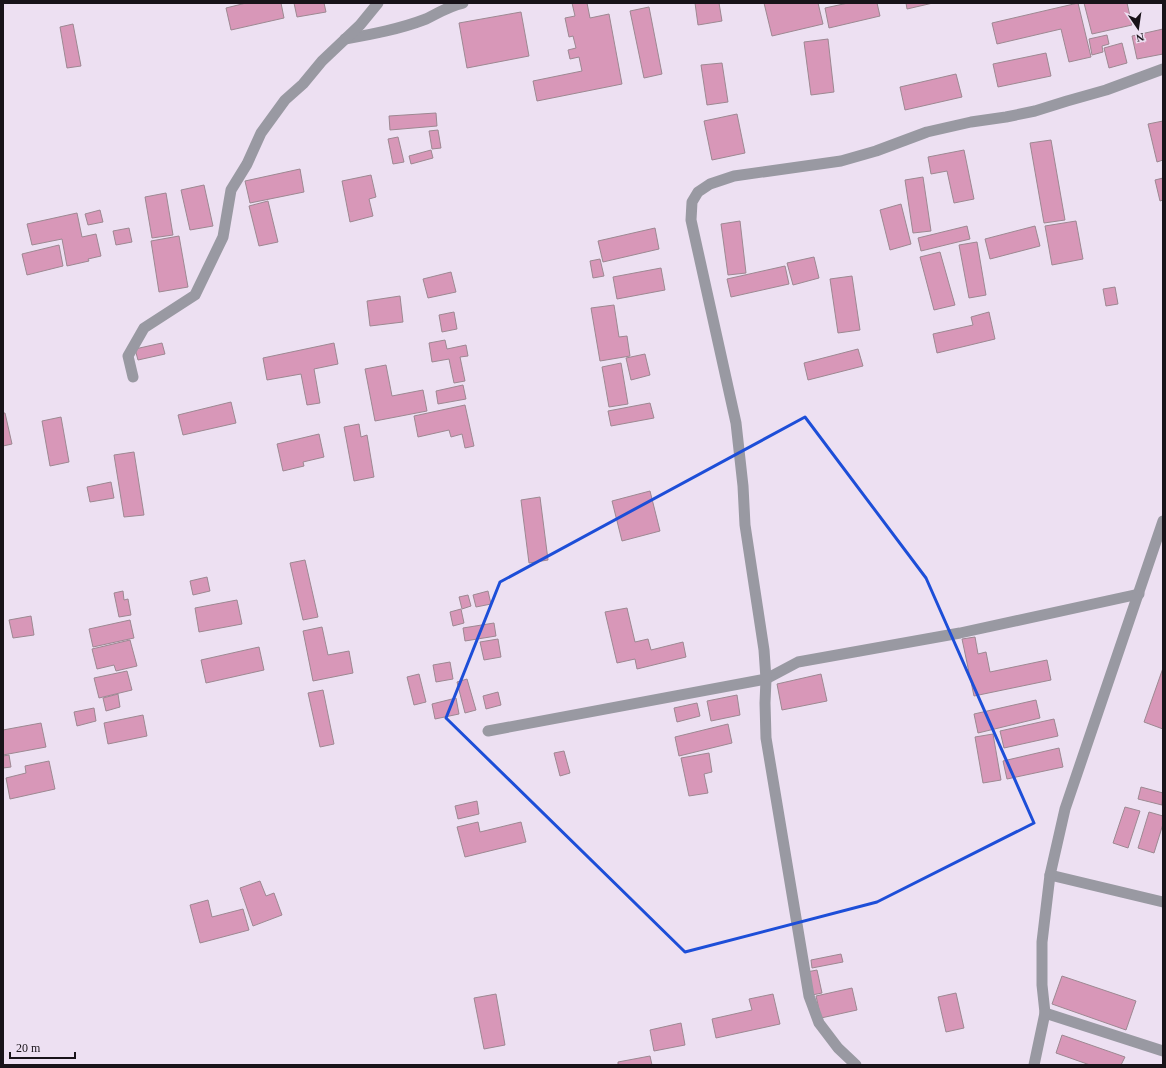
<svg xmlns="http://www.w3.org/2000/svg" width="1166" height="1068" font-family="'Times New Roman',serif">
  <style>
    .building { fill: #d897b8; stroke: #9d8892 }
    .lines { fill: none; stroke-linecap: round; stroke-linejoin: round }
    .minor { stroke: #9999a2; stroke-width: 11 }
    .marked { fill: none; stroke: #1d4ed8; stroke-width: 3; stroke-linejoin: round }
  </style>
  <rect width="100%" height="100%" fill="#ede0f2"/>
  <g class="building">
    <polygon points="246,3 281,3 284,18 231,30 226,8"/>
    <polygon points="294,3 324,3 326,12 297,17"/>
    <polygon points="572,3 587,3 590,18 609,14 622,84 537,101 533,81 582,71 579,57 570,59 568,50 576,48 573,36 569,37 565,18 575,16"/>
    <polygon points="695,3 719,3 722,21 698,25"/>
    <polygon points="764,3 818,3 823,24 772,36"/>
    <polygon points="848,3 877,3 880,16 829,28 825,8"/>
    <polygon points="906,3 933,3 907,9"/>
    <polygon points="1078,3 1091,57 1069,62 1061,29 997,44 992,23"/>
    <polygon points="1084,3 1127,3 1132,25 1092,34"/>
    <polygon points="649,7 662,74 644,78 630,11"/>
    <polygon points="521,12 529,56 467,68 459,23"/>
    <polygon points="73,24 81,66 67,68 60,27"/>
    <polygon points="1163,29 1163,54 1137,59 1132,36"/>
    <polygon points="1107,35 1109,44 1102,46 1103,52 1092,55 1089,39"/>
    <polygon points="828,39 834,92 811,95 804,42"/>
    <polygon points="1122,43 1127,63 1109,68 1104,48"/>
    <polygon points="1046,53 1051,76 998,87 993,64"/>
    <polygon points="722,63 728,102 707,105 701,65"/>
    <polygon points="956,74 962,97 905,110 900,87"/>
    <polygon points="436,113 437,126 390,130 389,116"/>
    <polygon points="737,114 745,153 712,160 704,121"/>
    <polygon points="1163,121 1163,160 1157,162 1148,124"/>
    <polygon points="438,130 441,148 432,149 429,131"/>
    <polygon points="398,137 404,162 393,164 388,139"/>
    <polygon points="1051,140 1065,220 1044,223 1030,143"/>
    <polygon points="431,150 433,158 411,164 409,156"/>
    <polygon points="964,150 974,199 954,203 947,171 931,174 928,157"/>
    <polygon points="300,169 304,192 250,203 245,181"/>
    <polygon points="371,175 376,197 369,199 373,216 350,222 342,181"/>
    <polygon points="923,177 931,231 913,233 905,180"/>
    <polygon points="1163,178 1163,200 1160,201 1155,180"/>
    <polygon points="204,185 213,226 190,230 181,190"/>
    <polygon points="166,193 173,235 152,238 145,197"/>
    <polygon points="268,201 278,242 259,246 249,206"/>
    <polygon points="901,204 911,244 890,250 880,210"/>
    <polygon points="100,210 103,222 88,225 85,214"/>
    <polygon points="77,213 82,237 96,234 101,256 88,259 89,261 67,266 62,239 32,245 27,224"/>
    <polygon points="740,221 746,273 728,275 721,224"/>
    <polygon points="1076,221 1083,259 1052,265 1045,226"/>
    <polygon points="967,226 970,239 921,251 918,238"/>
    <polygon points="1035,226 1040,246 990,259 985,239"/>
    <polygon points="129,228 132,242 116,245 113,231"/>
    <polygon points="655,228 659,249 603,262 598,241"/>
    <polygon points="179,236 188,287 159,292 151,241"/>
    <polygon points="977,242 986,295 969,298 959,245"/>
    <polygon points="59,245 63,266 27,275 22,254"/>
    <polygon points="940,252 955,305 934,310 920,257"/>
    <polygon points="814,257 819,278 793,285 787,263"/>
    <polygon points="600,259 604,276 593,278 590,261"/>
    <polygon points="785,266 789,284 731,297 727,279"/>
    <polygon points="661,268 665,290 617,299 613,277"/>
    <polygon points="451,272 456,292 428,298 423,279"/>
    <polygon points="852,276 860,330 838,333 830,279"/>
    <polygon points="1115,287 1118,304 1106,306 1103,289"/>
    <polygon points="400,296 403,322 370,326 367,301"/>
    <polygon points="614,305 619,337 627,336 630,356 600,361 591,308"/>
    <polygon points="454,312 457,329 442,332 439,315"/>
    <polygon points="989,312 995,339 937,353 933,334 973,325 971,317"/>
    <polygon points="445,340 447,349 466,345 468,356 460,357 465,381 454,383 449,359 432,362 429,343"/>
    <polygon points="162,343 165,354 138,360 135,349"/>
    <polygon points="334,343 338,364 314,369 320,403 307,405 301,374 267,380 263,358"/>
    <polygon points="858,349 863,366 808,380 804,363"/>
    <polygon points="645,354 650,375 631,380 626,358"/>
    <polygon points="621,363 628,404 609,407 602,367"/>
    <polygon points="386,365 392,396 423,390 427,411 375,421 365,369"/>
    <polygon points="463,385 466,399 438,404 436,391"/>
    <polygon points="231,402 236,423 183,435 178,415"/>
    <polygon points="650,403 654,418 611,426 608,411"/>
    <polygon points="465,405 474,446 465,448 462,434 451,437 449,430 418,437 414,416"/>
    <polygon points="3,413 5,413 12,444 3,446"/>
    <polygon points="61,417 69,462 50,466 42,421"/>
    <polygon points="359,424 361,437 367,435 374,477 354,481 344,427"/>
    <polygon points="319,434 324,457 303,462 304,466 283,471 277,444"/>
    <polygon points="134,452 144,515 124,517 114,455"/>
    <polygon points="111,482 114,498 90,502 87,487"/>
    <polygon points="650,491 660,531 622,541 612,501"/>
    <polygon points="540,497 548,560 529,563 521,500"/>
    <polygon points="305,560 318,617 303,620 290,563"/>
    <polygon points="207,577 210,591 193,595 190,581"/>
    <polygon points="123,591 124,600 128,599 131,615 119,617 114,593"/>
    <polygon points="488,591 491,604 476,607 473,595"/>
    <polygon points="468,595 471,606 462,609 459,597"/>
    <polygon points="237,600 242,624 199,632 195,608"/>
    <polygon points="627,608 635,642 648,639 651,650 683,642 686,657 637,669 635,659 617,663 605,612"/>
    <polygon points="461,609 464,623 453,626 450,612"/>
    <polygon points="31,616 34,635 13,638 9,620"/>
    <polygon points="130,620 134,638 93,647 89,629"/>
    <polygon points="494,623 496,636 465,641 463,628"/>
    <polygon points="322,627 328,655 349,651 353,673 313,681 303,631"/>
    <polygon points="975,637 978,654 986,652 990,672 1047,660 1051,680 974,696 962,639"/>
    <polygon points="498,639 501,657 484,660 480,642"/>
    <polygon points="130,640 137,666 116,671 114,665 97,669 92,649"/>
    <polygon points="259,647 264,670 206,683 201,660"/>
    <polygon points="450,662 453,679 436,682 433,665"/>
    <polygon points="1163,668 1163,729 1144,722"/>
    <polygon points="127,671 132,690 99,698 94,678"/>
    <polygon points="419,674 426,702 414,705 407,677"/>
    <polygon points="821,674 827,701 782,710 777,684"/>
    <polygon points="467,679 476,710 465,713 457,682"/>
    <polygon points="323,690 334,744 320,747 308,693"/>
    <polygon points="498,692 501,705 486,709 483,696"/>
    <polygon points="118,694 120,707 106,711 103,698"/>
    <polygon points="737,695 740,715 711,721 707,701"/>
    <polygon points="456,698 459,714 435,719 432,704"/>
    <polygon points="1036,700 1040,718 978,733 974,714"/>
    <polygon points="697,703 700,716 677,722 674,708"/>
    <polygon points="94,708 96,721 77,726 74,712"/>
    <polygon points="143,715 147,736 108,744 104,723"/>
    <polygon points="1054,719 1058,736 1004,748 1000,731"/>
    <polygon points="41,723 46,747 3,755 3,730"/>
    <polygon points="728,724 732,743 679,756 675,737"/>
    <polygon points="993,734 1001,780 983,783 975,737"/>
    <polygon points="1059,748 1063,767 1007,779 1003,761"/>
    <polygon points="564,751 570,773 560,776 554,753"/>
    <polygon points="709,753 712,772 704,774 708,793 689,796 681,758"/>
    <polygon points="9,755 11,767 3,768 3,756"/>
    <polygon points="49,761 55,789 10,799 6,778 26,773 25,766"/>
    <polygon points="1141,787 1163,793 1162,805 1138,799"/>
    <polygon points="477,801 479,814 458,819 455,806"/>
    <polygon points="1125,807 1140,811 1128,848 1113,843"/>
    <polygon points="1149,812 1163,816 1163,824 1154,853 1138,848"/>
    <polygon points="478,822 480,832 521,822 526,842 465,857 457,827"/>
    <polygon points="260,881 266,896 274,893 282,915 253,926 240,888"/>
    <polygon points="208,900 212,917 243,909 249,930 200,943 190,905"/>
    <polygon points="841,954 843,962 812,968 811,960"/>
    <polygon points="817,970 822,993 812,995 807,972"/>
    <polygon points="1062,976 1136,1001 1126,1030 1052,1004"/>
    <polygon points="852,988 857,1010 821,1018 816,996"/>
    <polygon points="956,993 964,1028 946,1032 938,997"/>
    <polygon points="496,994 505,1045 484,1049 474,998"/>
    <polygon points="773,994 780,1024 716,1038 712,1019 752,1010 749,999"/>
    <polygon points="681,1023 685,1045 654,1051 650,1030"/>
    <polygon points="1062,1035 1125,1057 1121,1065 1090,1065 1056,1053"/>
    <polygon points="650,1056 652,1065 618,1065 618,1062"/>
  </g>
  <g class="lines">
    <g class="minor">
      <path d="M345,39c28,-5 55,-10 81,-20 12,-6 23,-13 37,-16"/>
      <polyline points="133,377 128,356 144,328 195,295 223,237 231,190 247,164 261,133 285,100 303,84 322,61 360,25 378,3"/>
      <polyline points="488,731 766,679 798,662 960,633 1139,594"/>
      <polyline points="1050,875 1163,902"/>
      <polyline points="1045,1013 1163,1051"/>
      <polyline points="856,1065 838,1048 819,1023 809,996 766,738 765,703 766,679 764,650 745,525 743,486 736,423 691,220 692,202 698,192 710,184 734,176 841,161 876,151 927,132 971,122 1006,117 1035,111 1067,101 1106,90 1163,69"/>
      <polyline points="1034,1065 1045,1013 1042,985 1042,942 1050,875 1065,809 1163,521"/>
    </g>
  </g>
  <path class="marked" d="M805,417l121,161 108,245 -157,79 -192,50 -239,-234 54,-136z"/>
  <rect width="1166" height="1068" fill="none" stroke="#181319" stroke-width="8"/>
  <g transform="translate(1138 28) rotate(167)" stroke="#ede0f2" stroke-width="3" paint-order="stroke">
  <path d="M0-3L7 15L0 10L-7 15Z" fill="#181319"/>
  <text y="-6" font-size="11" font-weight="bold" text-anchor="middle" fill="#181319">N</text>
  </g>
  <path d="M10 1052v6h65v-6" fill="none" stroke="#181319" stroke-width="2"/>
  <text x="16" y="1052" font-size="12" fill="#181319" stroke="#ede0f2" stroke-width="3" paint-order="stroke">20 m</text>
</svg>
